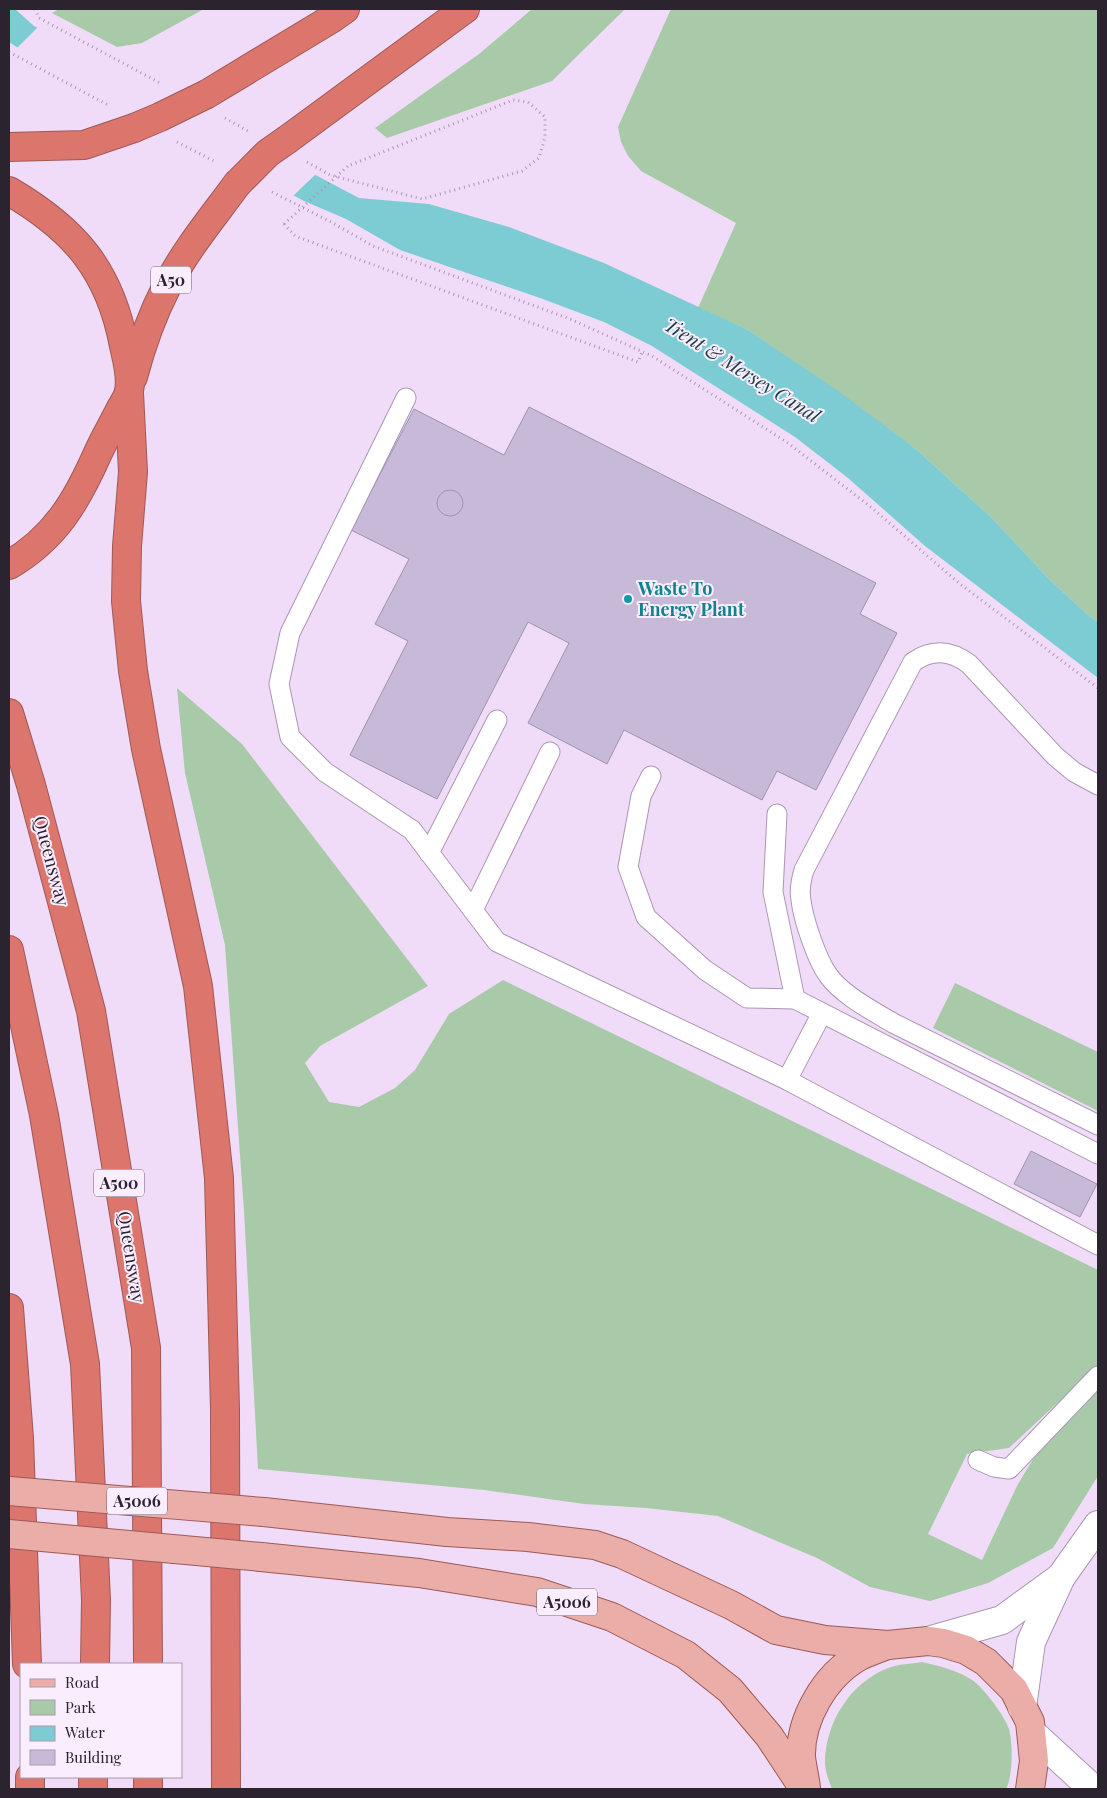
<svg xmlns="http://www.w3.org/2000/svg" width="1107" height="1798" font-family="'Playfair Display',serif">
  <style>
    .green { fill: #a8caa9 }
    .water { fill: #7dccd4 }
    .pier { fill: #f0dcf9 }
    .building { fill: #c7bad8; stroke: #9e92ae }
    .lines { fill: none; stroke-linecap: round; stroke-linejoin: round }
    .lane-casing { stroke: #aa97b2; stroke-width: 21 }
    .street-casing { stroke: #aa97b2; stroke-width: 30 }
    .secondary-casing { stroke: #aa97b2; stroke-width: 30 }
    .primary-casing { stroke: #9e5957; stroke-width: 30 }
    .highway-casing { stroke: #9e5957; stroke-width: 30 }
    .path { stroke: #a999af; stroke-width: 3; stroke-dasharray: 1 4; stroke-linecap: butt }
    .lane { stroke: #fff; stroke-width: 19 }
    .street { stroke: #fff; stroke-width: 28 }
    .secondary { stroke: #fff; stroke-width: 28 }
    .primary { stroke: #eaada7; stroke-width: 28 }
    .highway { stroke: #dc766d; stroke-width: 28 }
    .primary-bridge-casing { stroke: #9e5957; stroke-width: 30; stroke-linecap: butt }
    .highway-bridge-casing { stroke: #9e5957; stroke-width: 30; stroke-linecap: butt }
    .path-bridge { stroke: #a999af; stroke-width: 3; stroke-dasharray: 1 4; stroke-linecap: butt }
    .primary-bridge { stroke: #eaada7; stroke-width: 28 }
    .highway-bridge { stroke: #dc766d; stroke-width: 28 }
    .culture-dot { fill: #0f9aa8; stroke: #f9edfe; stroke-width: 2 }
    .labels { text-anchor: middle; stroke-width: 4; stroke-linejoin: round; paint-order: stroke }
    .shield { fill: #f9edfe; stroke: #69606c; stroke-width: 1 }
    .shield-label { font-size: 16px; font-weight: bold; fill: #2b232e }
    .culture-label { font-size: 18px; font-weight: bold; fill: #0d838f; stroke: #f9edfe; text-anchor: start }
    .street-label { font-size: 18px; fill: #2b232e; stroke: #f9edfe }
    .water-label { font-size: 19px; font-style: italic; fill: #1a4044; stroke: #f9edfe }
  </style>
  <rect width="100%" height="100%" fill="#f0dcf9"/>
  <g class="green">
    <polygon points="59,9 204,9 142,43 117,47 52,13"/>
    <polygon points="532,9 625,9 552,81 387,138 375,128 479,54"/>
    <polygon points="671,9 1098,9 1098,622 1087,614 1049,579 993,519 916,449 748,330 698,308 736,223 641,171 628,156 621,142 618,127"/>
    <polygon points="177,688 242,744 428,986 320,1046 305,1063 329,1102 359,1107 395,1088 415,1070 449,1014 503,980 1098,1270 1098,1365 1009,1448 967,1454 928,1534 982,1560 1018,1484 1035,1456 1098,1391 1098,1476 1053,1548 988,1583 930,1601 870,1587 817,1558 718,1516 646,1508 584,1504 484,1490 258,1469 244,1211 225,945 185,773"/>
    <polygon points="955,983 1098,1052 1098,1111 933,1028"/>
    <path d="M922,1662c17,4 35,8 50,18 11,7 33,36 37,49 4,15 4,47 -3,60h-174c-3,-8 -7,-18 -7,-26 0,-40 25,-80 63,-95 10,-4 23,-4 34,-6z"/>
  </g>
  <polygon class="water" points="9,9 15,9 34,26 359,198 429,204 509,227 604,263 748,330 837,390 916,449 993,519 1049,579 1087,614 1098,622 1098,678 925,546 848,478 795,437 652,346 604,322 540,298 400,250 346,219 304,201 15,46 9,42"/>
  <polygon class="pier" points="39,26 317,173 292,197 16,49"/>
  <g class="building">
    <polygon points="529,407 876,583 860,614 897,633 816,790 777,771 762,800 624,730 607,764 528,723 569,643 528,622 437,799 350,755 408,641 375,624 409,559 351,530 414,409 504,455"/>
    <circle cx="450" cy="503" r="13"/>
    <polygon points="1031,1151 1097,1184 1080,1217 1014,1184"/>
  </g>
  <g class="lines">
    <defs>
      <g id="lane">
        <polyline points="406,398 290,633 279,684 290,737 325,772 412,830 497,942 787,1080 1098,1245"/>
        <polyline points="651,776 641,796 628,867 646,917 705,970 747,998 795,999"/>
        <path d="M1098,785l-24,-13 -19,-16 -86,-92c-19,-14 -37,-15 -56,-2l-109,208c-3,10 -5,20 -3,30 2,19 16,60 27,75 14,20 45,36 65,48l205,102"/>
        <polyline points="777,814 773,892 795,999 1098,1154"/>
        <polyline points="429,853 497,720"/>
        <polyline points="473,910 550,752"/>
        <polyline points="787,1080 822,1013"/>
        <polyline points="978,1460 994,1467 1009,1469 1098,1376"/>
      </g>
      <g id="street">
        <polyline points="1061,1577 1098,1525"/>
        <polyline points="928,1641 1002,1620 1061,1577 1031,1642 1022,1707"/>
      </g>
      <polyline id="secondary" points="1032,1733 1093,1789"/>
      <g id="primary">
        <polyline points="264,1512 447,1532 528,1537 595,1545 622,1554 731,1605 776,1630 825,1640 888,1645 928,1641 943,1643 966,1650 986,1662 1014,1690 1030,1722 1034,1761 1030,1789"/>
        <polyline points="261,1557 419,1573 537,1592 612,1617 686,1655 730,1690 769,1736 804,1789"/>
        <path d="M806,1788c-1,-10 -4,-21 -5,-31 -1,-38 24,-81 57,-100 9,-5 20,-8 29,-12"/>
      </g>
      <g id="highway">
        <polyline points="207,94 331,19 345,9"/>
        <polyline points="288,139 465,9"/>
        <polyline points="9,147 84,145 134,128"/>
        <path d="M9,191c65,38 101,79 115,155 3,13 8,31 5,45 -1,6 -5,12 -8,17 -8,16 -17,31 -24,47 -21,47 -42,83 -88,110"/>
        <path d="M133,377c8,-31 19,-62 34,-91 19,-37 46,-69 70,-102"/>
        <polyline points="129,393 133,472 127,546 126,601 133,671 146,749 198,986 219,1178 225,1409 226,1789"/>
        <polyline points="9,713 31,785 91,1011 146,1348 148,1664"/>
        <polyline points="9,950 44,1115 85,1364 96,1600 95,1664"/>
        <polyline points="9,1308 19,1438 27,1664"/>
        <polyline points="30,1777 30,1789"/>
        <polyline points="93,1789 93,1777"/>
        <polyline points="148,1789 148,1777"/>
      </g>
    </defs>
    <use href="#lane" class="lane-casing"/>
    <use href="#street" class="street-casing"/>
    <use href="#secondary" class="secondary-casing"/>
    <use href="#primary" class="primary-casing"/>
    <use href="#highway" class="highway-casing"/>
    <g class="path">
      <polyline points="35,9 39,18 160,83"/>
      <polyline points="9,52 108,105"/>
      <polyline points="225,118 248,131"/>
      <polyline points="177,142 216,162"/>
      <polyline points="307,162 330,175 422,199 522,171 539,158 545,137 545,117 528,102 513,100 348,166"/>
      <polyline points="272,192 331,222 373,246 570,319 652,356 788,443 872,508 960,584 1098,688"/>
      <polyline points="284,224 295,236 638,362 643,350"/>
    </g>
    <use href="#lane" class="lane"/>
    <use href="#street" class="street"/>
    <use href="#secondary" class="secondary"/>
    <use href="#primary" class="primary"/>
    <use href="#highway" class="highway"/>
    <defs>
      <g id="primary-bridge">
        <polyline points="9,1491 264,1512"/>
        <polyline points="9,1534 261,1557"/>
      </g>
      <g id="highway-bridge">
        <polyline points="134,128 160,117 207,94"/>
        <polyline points="237,184 268,153 288,139"/>
      </g>
    </defs>
    <use href="#primary-bridge" class="primary-bridge-casing"/>
    <use href="#highway-bridge" class="highway-bridge-casing"/>
    <polyline class="path-bridge" points="284,224 348,166"/>
    <use href="#primary-bridge" class="primary-bridge"/>
    <use href="#highway-bridge" class="highway-bridge"/>
  </g>
  <circle class="culture-dot" cx="628" cy="599" r="5"/>
  <g class="labels">
    <g class="shield">
      <rect x="151" y="266.5" width="40" height="27" rx="4"/>
      <rect x="94" y="1169.5" width="50" height="27" rx="4"/>
      <rect x="107" y="1487.5" width="60" height="27" rx="4"/>
      <rect x="537" y="1588.5" width="60" height="27" rx="4"/>
    </g>
    <g class="shield-label">
      <text x="171" y="286">A50</text>
      <text x="119" y="1189">A500</text>
      <text x="137" y="1507">A5006</text>
      <text x="567" y="1608">A5006</text>
    </g>
    <g class="culture-label">
      <text x="638" y="595">Waste To<tspan x="638" dy="21">Energy Plant</tspan></text>
    </g>
    <g class="street-label">
      <text transform="translate(51 861) rotate(75)" y="6">Queensway</text>
      <text transform="translate(131 1257) rotate(81)" y="6">Queensway</text>
    </g>
    <g class="water-label">
      <text transform="translate(742 370) rotate(32)" y="7">Trent &amp; Mersey Canal</text>
    </g>
  </g>
  <rect width="1107" height="1798" fill="none" stroke="#2b232e" stroke-width="20"/>
  <rect x="20" y="1663" width="162" height="115" fill="#f9edfe" stroke="#a79cab"/>
  <rect x="30" y="1679" width="25" height="8" fill="#eaada7" stroke="#a79cab"/>
  <text x="65" y="1688" font-size="15" fill="#2b232e">Road</text>
  <rect x="30" y="1700" width="25" height="15" fill="#a8caa9" stroke="#a79cab"/>
  <text x="65" y="1713" font-size="15" fill="#2b232e">Park</text>
  <rect x="30" y="1726" width="25" height="15" fill="#7dccd4" stroke="#a79cab"/>
  <text x="65" y="1738" font-size="15" fill="#2b232e">Water</text>
  <rect x="30" y="1750" width="25" height="15" fill="#c7bad8" stroke="#a79cab"/>
  <text x="65" y="1763" font-size="15" fill="#2b232e">Building</text>
</svg>
